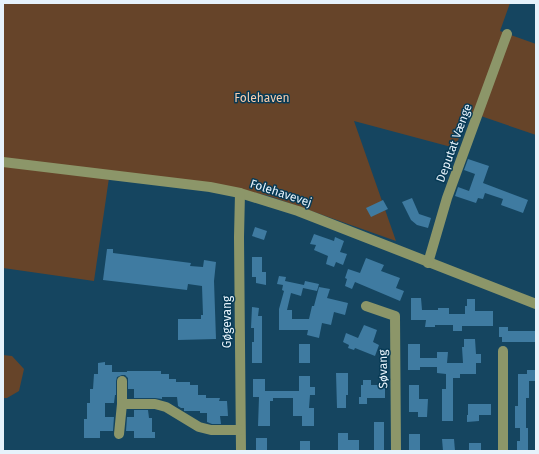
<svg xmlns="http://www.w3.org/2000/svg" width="539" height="454" font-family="'Fira Sans',sans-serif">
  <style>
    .green { fill: #664429 }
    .building { fill: #3f7ba1 }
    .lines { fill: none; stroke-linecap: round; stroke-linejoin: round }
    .minor { stroke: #8c9669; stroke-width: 10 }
    .labels { text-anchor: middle; stroke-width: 3; stroke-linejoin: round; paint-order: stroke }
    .park-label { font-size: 12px; fill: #fbcdac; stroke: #073a55 }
    .street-label { font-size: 12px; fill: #e6f2fb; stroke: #073a55 }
  </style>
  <rect width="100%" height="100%" fill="#154560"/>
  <g class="green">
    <polygon points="3,3 510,3 500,31 536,44 536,135 469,112 455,148 354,121 396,241 269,196 216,184 110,171 94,281 3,268"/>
    <polygon points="3,355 12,356 24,369 19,391 7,398 3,398"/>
  </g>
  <g class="building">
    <polygon points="468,159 489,166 483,183 528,200 523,213 501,205 503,199 485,193 483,199 478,198 476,203 455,196 458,187 469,191 475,174 464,170"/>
    <polygon points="412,198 419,214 431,218 428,228 417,225 411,220 402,202"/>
    <polygon points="383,200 388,209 371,217 366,208"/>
    <polygon points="255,227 267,231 264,240 252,236"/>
    <polygon points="314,234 334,241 335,237 344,241 340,252 347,254 343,265 336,262 334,267 326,264 328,256 314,250 316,245 310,244"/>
    <polygon points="107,249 113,249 113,253 191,263 190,266 203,267 204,260 216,262 214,281 216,339 178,340 178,319 201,319 201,315 203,315 202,286 188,284 187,290 103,280"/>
    <polygon points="252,257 262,257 262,272 266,272 266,285 256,283 256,277 252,277"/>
    <polygon points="366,258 384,265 381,271 400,278 396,288 404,291 400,301 355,282 352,289 345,286 347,279 345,278 348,269 360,273"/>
    <polygon points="279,276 286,277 285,281 304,285 305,281 319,284 317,291 303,288 301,296 291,293 287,310 292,310 292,319 309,319 312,306 314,306 319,287 330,289 327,298 348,303 345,315 334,312 331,325 322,323 319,338 307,335 308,330 279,330 279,309 284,291 282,290 283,285 277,284"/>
    <polygon points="411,298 421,298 422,310 438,310 438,308 449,308 449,314 465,314 465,306 467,306 467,299 475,299 475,311 493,311 493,326 462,326 462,331 453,331 453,325 435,325 435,327 425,327 426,320 411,320"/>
    <polygon points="252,307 259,308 258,316 262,316 262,363 252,363 252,342 254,342 254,328 251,328"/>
    <polygon points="364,325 377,330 373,342 379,345 375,356 355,348 354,350 348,348 349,345 343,342 346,333 358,338"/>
    <polygon points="499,327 508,327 508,331 536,331 536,342 502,342 502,337 499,337"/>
    <polygon points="464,339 475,339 476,354 481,354 481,363 476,363 476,374 460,374 460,378 453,378 453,421 442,421 442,389 446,389 446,374 437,373 437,367 420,367 420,370 408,370 408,344 420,344 420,358 437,358 437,352 448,352 447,363 463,363 462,347 464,347"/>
    <rect x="299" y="344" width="11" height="19"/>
    <polygon points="105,362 105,365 112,365 112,372 127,372 127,371 161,371 161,374 169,374 169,379 176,379 176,382 190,382 190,385 198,385 198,395 206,395 206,398 220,398 219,401 227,401 228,416 220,416 221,424 212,424 207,422 207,413 200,413 200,411 184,411 184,408 181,408 178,406 177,397 162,397 162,399 155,398 134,398 134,389 128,389 128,378 125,375 122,375 117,377 116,381 116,395 115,395 114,403 105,403 105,417 114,417 113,431 100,431 100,438 84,438 84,419 87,419 87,403 90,403 90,389 93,389 94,374 98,374 98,363"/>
    <polygon points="527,370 536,370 536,381 529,381 529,398 526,398 526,428 528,428 528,451 517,451 517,441 520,441 520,428 515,428 515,406 518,406 518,374 527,374"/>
    <polygon points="336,373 348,373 348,395 346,395 346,408 337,408"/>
    <polygon points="299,376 310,376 310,387 315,387 315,395 310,395 309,408 314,408 314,426 302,426 302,416 293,416 293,398 273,398 273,401 270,401 270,426 258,426 259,397 253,397 253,379 265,379 265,391 299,391"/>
    <polygon points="363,380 371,380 371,385 385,385 385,398 367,398 367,404 359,404 359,397 361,397 361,385 363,385"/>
    <polygon points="409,385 419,385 419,399 428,399 427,417 418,417 418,412 409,412"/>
    <polygon points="468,404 491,404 491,415 479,415 479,421 467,422 467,415 468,415"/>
    <polygon points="134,410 148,410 149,418 152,418 152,432 155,432 155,438 134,438 134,431 126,431 127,417 134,417"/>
    <rect x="374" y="422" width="10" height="28"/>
    <polygon points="338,433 348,433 348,440 359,440 359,451 338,451"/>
    <rect x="409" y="434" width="11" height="17"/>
    <rect x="256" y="438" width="11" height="13"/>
    <polygon points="442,439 454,439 455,451 443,451"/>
    <rect x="300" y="441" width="10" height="10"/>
    <rect x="469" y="443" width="12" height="8"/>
  </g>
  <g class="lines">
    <g class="minor">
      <polyline points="3,162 210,187 240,193 298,211 536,304"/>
      <polyline points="240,193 239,237 241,451"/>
      <polyline points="428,263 447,198 507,34"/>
      <polyline points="366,306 395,316 396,451"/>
      <polyline points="503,351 503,451"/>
      <polyline points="122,404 122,381"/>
      <polyline points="119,434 122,404 155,404 166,407 199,427 211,430 240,430"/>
    </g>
  </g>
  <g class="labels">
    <g class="park-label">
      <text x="262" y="102">Folehaven</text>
    </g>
    <g class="street-label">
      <text transform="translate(454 143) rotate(-70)" y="4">Deputat Vænge</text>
      <text transform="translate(281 193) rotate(18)" y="4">Folehavevej</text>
      <text transform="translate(227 322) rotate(-90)" y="4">Gøgevang</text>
      <text transform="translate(383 369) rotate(-91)" y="4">Søvang</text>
    </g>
  </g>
  <rect width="539" height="454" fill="none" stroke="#e6f2fb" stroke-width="8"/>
</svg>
